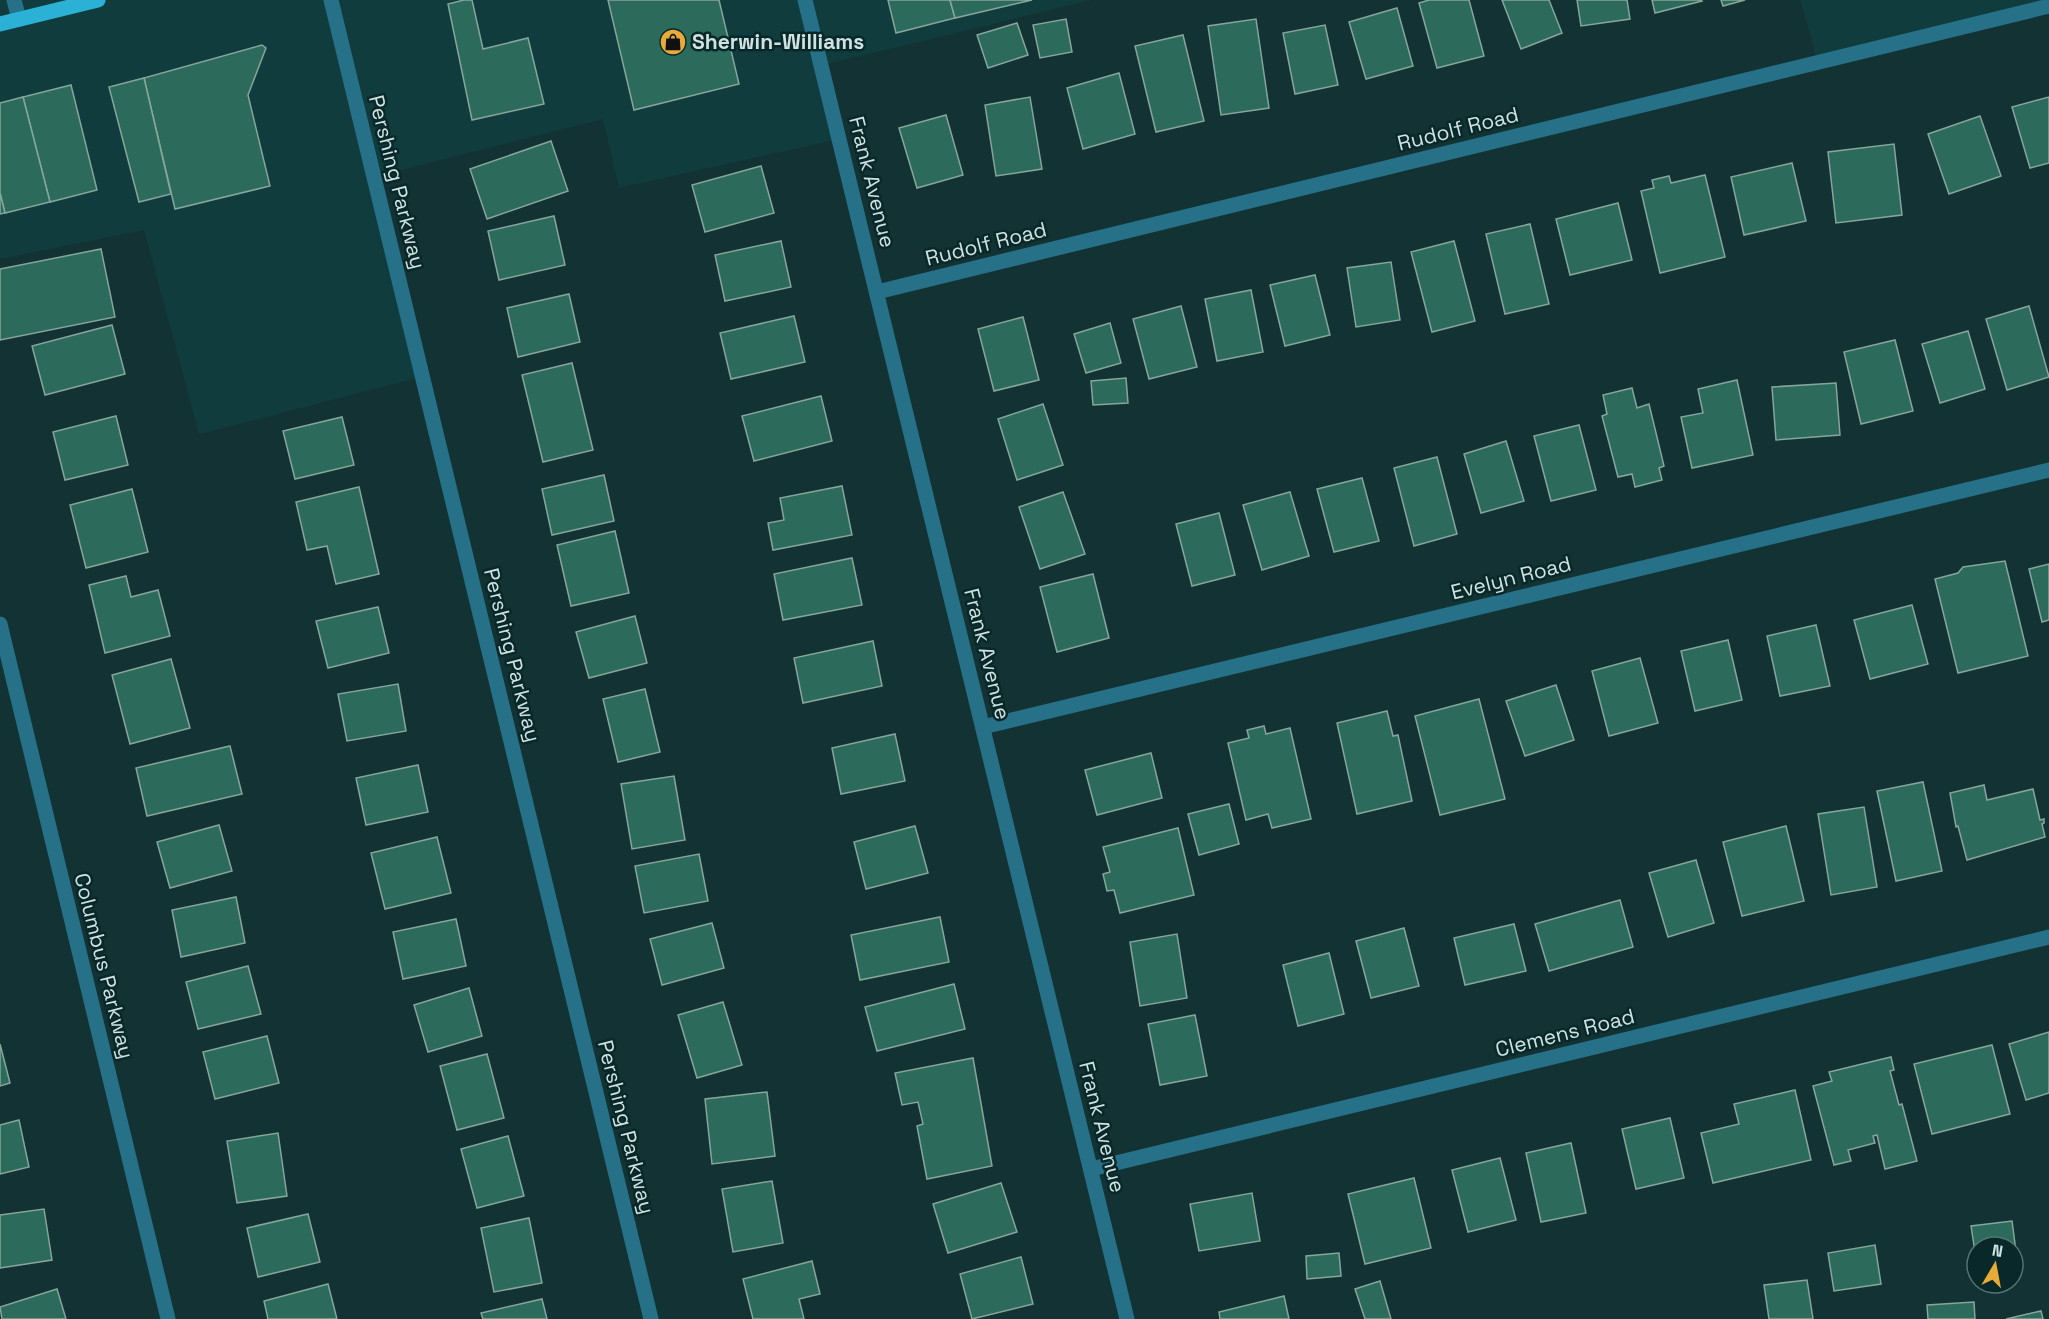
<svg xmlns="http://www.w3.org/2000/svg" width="2049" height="1319" font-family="'Space Grotesk',sans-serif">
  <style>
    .built { fill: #103c3e }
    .building { fill: #2c6b5b; stroke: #86a59b; stroke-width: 1.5 }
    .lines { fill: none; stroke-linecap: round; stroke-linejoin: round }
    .street { stroke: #267188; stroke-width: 15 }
    .primary { stroke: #2bb1d6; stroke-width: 15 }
    .labels { text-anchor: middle; stroke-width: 5; stroke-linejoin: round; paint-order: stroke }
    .poi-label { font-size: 21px; font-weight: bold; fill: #d0e2e2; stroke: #082829; text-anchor: start }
    .street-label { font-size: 21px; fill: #d0e2e2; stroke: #082829 }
  </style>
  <rect width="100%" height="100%" fill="#133233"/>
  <g class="built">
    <polygon points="0,0 1092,0 823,65 840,139 619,188 603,119 374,177 422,377 199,434 144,230 0,259"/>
    <polygon points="1800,0 2049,0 1818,63"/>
  </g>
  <g class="building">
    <polygon points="464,0 472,0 483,49 528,38 544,104 472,120 448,4"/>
    <polygon points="608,0 719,0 739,84 634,110"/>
    <polygon points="888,0 950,0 955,18 896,33"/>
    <polygon points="950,0 1032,0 955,18"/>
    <polygon points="1429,0 1469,0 1484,56 1437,68 1419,3"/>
    <polygon points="1502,0 1549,0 1562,33 1521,49"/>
    <polygon points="1577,0 1627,0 1630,19 1581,26"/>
    <polygon points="1652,0 1701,0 1702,1 1655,13"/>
    <polygon points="1721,0 1745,0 1723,6"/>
    <polygon points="1397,8 1413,66 1366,79 1349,22"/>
    <polygon points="1066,19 1072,52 1040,58 1033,25"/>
    <polygon points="1256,19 1269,108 1221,115 1208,26"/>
    <polygon points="1017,23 1028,55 988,68 977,35"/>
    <polygon points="1325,25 1338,85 1295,94 1283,33"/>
    <polygon points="1183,35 1204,121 1156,132 1135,46"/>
    <polygon points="262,45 266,48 248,95 270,186 175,209 144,78"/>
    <polygon points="1119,73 1135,134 1083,149 1067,88"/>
    <polygon points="144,78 171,194 139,202 109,87"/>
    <polygon points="71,85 97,190 50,202 23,97"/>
    <polygon points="23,97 50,202 5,213 0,193 0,103"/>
    <polygon points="1030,97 1042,169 996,176 985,105"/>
    <polygon points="2049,97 2049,163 2030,168 2012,107"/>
    <polygon points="946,115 963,175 917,188 899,128"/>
    <polygon points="1980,116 2001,176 1949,194 1928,134"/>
    <polygon points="551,141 568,191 487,219 470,169"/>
    <polygon points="1894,144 1902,215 1836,223 1828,152"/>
    <polygon points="1792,163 1806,221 1744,235 1731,177"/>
    <polygon points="761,166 774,213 705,232 692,185"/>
    <polygon points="1705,175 1725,257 1660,273 1641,191 1654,188 1652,180 1669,176 1671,183"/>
    <polygon points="0,193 5,213 0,214"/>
    <polygon points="1618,203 1632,260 1570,275 1556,219"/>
    <polygon points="554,216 565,265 499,280 488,231"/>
    <polygon points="1530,224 1549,304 1505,314 1486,234"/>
    <polygon points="781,241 791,287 725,301 715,255"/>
    <polygon points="1454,241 1475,321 1432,332 1411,252"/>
    <polygon points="101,249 115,317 0,340 0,269"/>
    <polygon points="1391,262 1400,320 1356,327 1347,268"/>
    <polygon points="1315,275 1330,335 1285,346 1270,285"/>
    <polygon points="1251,290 1263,352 1217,361 1205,299"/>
    <polygon points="569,294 580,342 518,357 507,308"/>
    <polygon points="1181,306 1197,367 1149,379 1133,319"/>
    <polygon points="2029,306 2049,377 2007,390 1986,319"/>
    <polygon points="794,316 805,362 731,379 720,333"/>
    <polygon points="1023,317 1039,380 994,391 978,329"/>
    <polygon points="1110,323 1121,363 1086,373 1074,334"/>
    <polygon points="112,325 125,374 45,395 32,346"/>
    <polygon points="1968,331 1985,389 1940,403 1922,344"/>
    <polygon points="1895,340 1913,411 1861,424 1844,352"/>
    <polygon points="572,363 593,450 543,462 522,375"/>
    <polygon points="1126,378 1128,403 1093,405 1091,381"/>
    <polygon points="1737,380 1753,455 1692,468 1681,417 1703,413 1698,389"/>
    <polygon points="1836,383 1840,435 1776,440 1772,387"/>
    <polygon points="1632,388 1637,408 1649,404 1664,466 1659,468 1662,480 1635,487 1632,474 1618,477 1602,416 1607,414 1603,395"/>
    <polygon points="821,396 832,441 754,461 742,416"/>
    <polygon points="1043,404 1063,465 1017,480 998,419"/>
    <polygon points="116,416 128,465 65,480 53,432"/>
    <polygon points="342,417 354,465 295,479 283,431"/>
    <polygon points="1579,425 1596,490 1551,501 1534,436"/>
    <polygon points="1506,441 1524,501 1481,513 1464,454"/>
    <polygon points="1437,457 1457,534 1414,546 1394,468"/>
    <polygon points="604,475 614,521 552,535 542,489"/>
    <polygon points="1362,478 1379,541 1334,552 1317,489"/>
    <polygon points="842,486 852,535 773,550 768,523 784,520 780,498"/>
    <polygon points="359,487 379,574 336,584 327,546 307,550 296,502"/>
    <polygon points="132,489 148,552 86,568 70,505"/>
    <polygon points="1063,492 1085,554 1040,569 1019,507"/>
    <polygon points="1290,492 1309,556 1262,570 1243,505"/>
    <polygon points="1219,513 1235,575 1192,586 1176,524"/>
    <polygon points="615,531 629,593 571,606 557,545"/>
    <polygon points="852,558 862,605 783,620 774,574"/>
    <polygon points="2005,561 2028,656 1958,673 1935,579 1958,573 1963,567"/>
    <polygon points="2049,564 2049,620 2042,622 2029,569"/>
    <polygon points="1093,574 1109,638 1057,652 1040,587"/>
    <polygon points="126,576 131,597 158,590 170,636 105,653 89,585"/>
    <polygon points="1912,605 1928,664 1870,679 1854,620"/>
    <polygon points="378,607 389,653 328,668 316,621"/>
    <polygon points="635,616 647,663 589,678 576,632"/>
    <polygon points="1816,625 1830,686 1780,696 1767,636"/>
    <polygon points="1728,640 1742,700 1695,711 1681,651"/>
    <polygon points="873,641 882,686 803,703 794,658"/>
    <polygon points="1640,658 1658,723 1609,736 1592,671"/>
    <polygon points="171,659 190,728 130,744 112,675"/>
    <polygon points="398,684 406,731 347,741 338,694"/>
    <polygon points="1556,685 1574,740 1525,756 1506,701"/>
    <polygon points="645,689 660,752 618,762 603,699"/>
    <polygon points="1479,699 1505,799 1440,815 1415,716"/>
    <polygon points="1387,711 1393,736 1398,735 1412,801 1357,814 1337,723"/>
    <polygon points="1264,726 1266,734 1290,728 1311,819 1272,828 1268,814 1246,820 1228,743 1249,738 1247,730"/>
    <polygon points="895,734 905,781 841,794 832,748"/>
    <polygon points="230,746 242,794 147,816 136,768"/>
    <polygon points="1151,753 1162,798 1097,815 1085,770"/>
    <polygon points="418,765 428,812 366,825 356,778"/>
    <polygon points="674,776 685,840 632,849 621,784"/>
    <polygon points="1923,782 1942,871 1896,881 1877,791"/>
    <polygon points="1984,785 1987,800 2033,789 2040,820 2044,819 2044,823 2042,824 2045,837 1967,860 1958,826 1956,827 1950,793"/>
    <polygon points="1229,804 1239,844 1199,855 1188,814"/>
    <polygon points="1864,807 1877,887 1831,895 1818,814"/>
    <polygon points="219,825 232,871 170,888 157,842"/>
    <polygon points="915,826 928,873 866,889 854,842"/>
    <polygon points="1786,826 1804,901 1742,916 1723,842"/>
    <polygon points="1178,828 1194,895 1120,913 1114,890 1107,891 1103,874 1110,872 1103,847"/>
    <polygon points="437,837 451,893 385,909 371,853"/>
    <polygon points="699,854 708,901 644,913 635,866"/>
    <polygon points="1696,860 1714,923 1668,937 1649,873"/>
    <polygon points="236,897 245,943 181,957 172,910"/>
    <polygon points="1620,900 1633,947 1549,971 1535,924"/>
    <polygon points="940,917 949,962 860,980 851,935"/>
    <polygon points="456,919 466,966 403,979 393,932"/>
    <polygon points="712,923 724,968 662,985 650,939"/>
    <polygon points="1514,924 1526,971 1465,985 1454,938"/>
    <polygon points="1404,928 1419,986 1371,998 1356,941"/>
    <polygon points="1177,934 1187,998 1140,1006 1130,942"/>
    <polygon points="1329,953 1344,1014 1298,1026 1283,965"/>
    <polygon points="248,966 261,1014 198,1029 186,982"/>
    <polygon points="954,984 965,1029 877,1051 865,1007"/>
    <polygon points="469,988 482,1036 428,1052 414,1005"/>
    <polygon points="723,1002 742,1065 697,1078 678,1015"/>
    <polygon points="1195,1015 1207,1076 1160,1085 1148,1024"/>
    <polygon points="2049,1032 2049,1093 2026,1100 2009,1044"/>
    <polygon points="267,1036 279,1083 215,1099 203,1052"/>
    <polygon points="0,1044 10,1083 0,1086"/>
    <polygon points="1992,1045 2010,1114 1932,1134 1914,1064"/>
    <polygon points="487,1054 504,1118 457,1130 440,1066"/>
    <polygon points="1891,1057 1894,1070 1890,1071 1899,1105 1902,1104 1917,1161 1885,1169 1877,1135 1873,1136 1875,1143 1848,1150 1851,1161 1834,1165 1813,1086 1832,1081 1829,1072"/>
    <polygon points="973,1058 992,1166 927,1179 917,1126 923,1124 918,1102 902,1105 895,1073"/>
    <polygon points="1795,1090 1811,1160 1713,1183 1701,1133 1739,1124 1734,1104"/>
    <polygon points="767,1092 775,1156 712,1164 705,1099"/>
    <polygon points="1670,1118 1684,1178 1636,1189 1622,1129"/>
    <polygon points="19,1120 29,1167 0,1174 0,1125"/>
    <polygon points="278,1133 287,1196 237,1203 227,1141"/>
    <polygon points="508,1136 524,1196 477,1208 461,1149"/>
    <polygon points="1571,1143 1586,1213 1541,1222 1526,1153"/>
    <polygon points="1500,1158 1516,1220 1468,1232 1452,1170"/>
    <polygon points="1414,1178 1431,1248 1365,1264 1348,1194"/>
    <polygon points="772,1181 783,1243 733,1252 722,1189"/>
    <polygon points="1001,1183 1017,1232 948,1253 933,1204"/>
    <polygon points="1252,1193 1260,1241 1199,1251 1190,1204"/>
    <polygon points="44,1209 52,1260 0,1268 0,1215"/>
    <polygon points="308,1214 320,1262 258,1277 247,1228"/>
    <polygon points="529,1218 542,1283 494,1292 481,1228"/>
    <polygon points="2012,1221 2017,1259 2013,1260 2013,1247 1977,1247 1977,1265 1971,1226"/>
    <polygon points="1875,1245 1881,1284 1834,1291 1828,1253"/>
    <polygon points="1339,1253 1341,1276 1307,1279 1306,1256"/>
    <polygon points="1021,1257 1033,1304 972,1319 960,1274"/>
    <polygon points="812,1261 820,1294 799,1299 804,1319 753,1319 743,1279"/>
    <polygon points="1807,1280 1813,1319 1769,1319 1764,1285"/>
    <polygon points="1380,1281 1391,1319 1365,1319 1355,1289"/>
    <polygon points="328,1284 337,1319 268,1319 264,1301"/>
    <polygon points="57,1289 66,1319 2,1319 0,1307"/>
    <polygon points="1284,1296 1289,1319 1220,1319 1219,1312"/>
    <polygon points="542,1299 547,1319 483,1319 481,1313"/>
    <polygon points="1974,1302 1975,1319 1928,1319 1927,1305"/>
    <polygon points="2041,1311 2043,1319 2006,1319"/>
  </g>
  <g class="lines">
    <g class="street">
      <polyline points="14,0 19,19"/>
      <polyline points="331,0 651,1319"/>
      <polyline points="805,0 1127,1319"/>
      <polyline points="877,292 2049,6"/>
      <polyline points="0,624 168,1319"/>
      <polyline points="983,727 2049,470"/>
      <polyline points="1091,1169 2049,937"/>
    </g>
    <polyline class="primary" points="0,24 98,0"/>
  </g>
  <defs>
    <symbol id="shop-disc" viewBox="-11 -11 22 22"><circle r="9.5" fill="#e9ab38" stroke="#082829"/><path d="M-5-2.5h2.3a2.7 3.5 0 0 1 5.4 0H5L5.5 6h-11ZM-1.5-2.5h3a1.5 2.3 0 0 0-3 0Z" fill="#111"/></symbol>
  </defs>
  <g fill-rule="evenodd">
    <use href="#shop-disc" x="658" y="27" width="30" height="30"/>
  </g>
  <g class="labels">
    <g class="poi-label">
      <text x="692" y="49">Sherwin-Williams</text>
    </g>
    <g class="street-label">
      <text transform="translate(1458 129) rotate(-14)" y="7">Rudolf Road</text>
      <text transform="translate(397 182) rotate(76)" y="7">Pershing Parkway</text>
      <text transform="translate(872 182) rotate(76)" y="7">Frank Avenue</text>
      <text transform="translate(986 244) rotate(-14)" y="7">Rudolf Road</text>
      <text transform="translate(1511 578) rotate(-14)" y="7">Evelyn Road</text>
      <text transform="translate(987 654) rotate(76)" y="7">Frank Avenue</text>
      <text transform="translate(512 655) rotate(76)" y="7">Pershing Parkway</text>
      <text transform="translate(104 966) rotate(76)" y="7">Columbus Parkway</text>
      <text transform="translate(1565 1033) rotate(-14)" y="7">Clemens Road</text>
      <text transform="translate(626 1127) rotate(76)" y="7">Pershing Parkway</text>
      <text transform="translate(1102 1127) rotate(76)" y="7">Frank Avenue</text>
    </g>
  </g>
  <g transform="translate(1995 1265) rotate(10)"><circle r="28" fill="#082829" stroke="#587273" stroke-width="1.5"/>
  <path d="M0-4.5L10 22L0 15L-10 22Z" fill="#e9ab38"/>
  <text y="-9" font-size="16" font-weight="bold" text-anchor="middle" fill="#d0e2e2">N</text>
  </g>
</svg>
